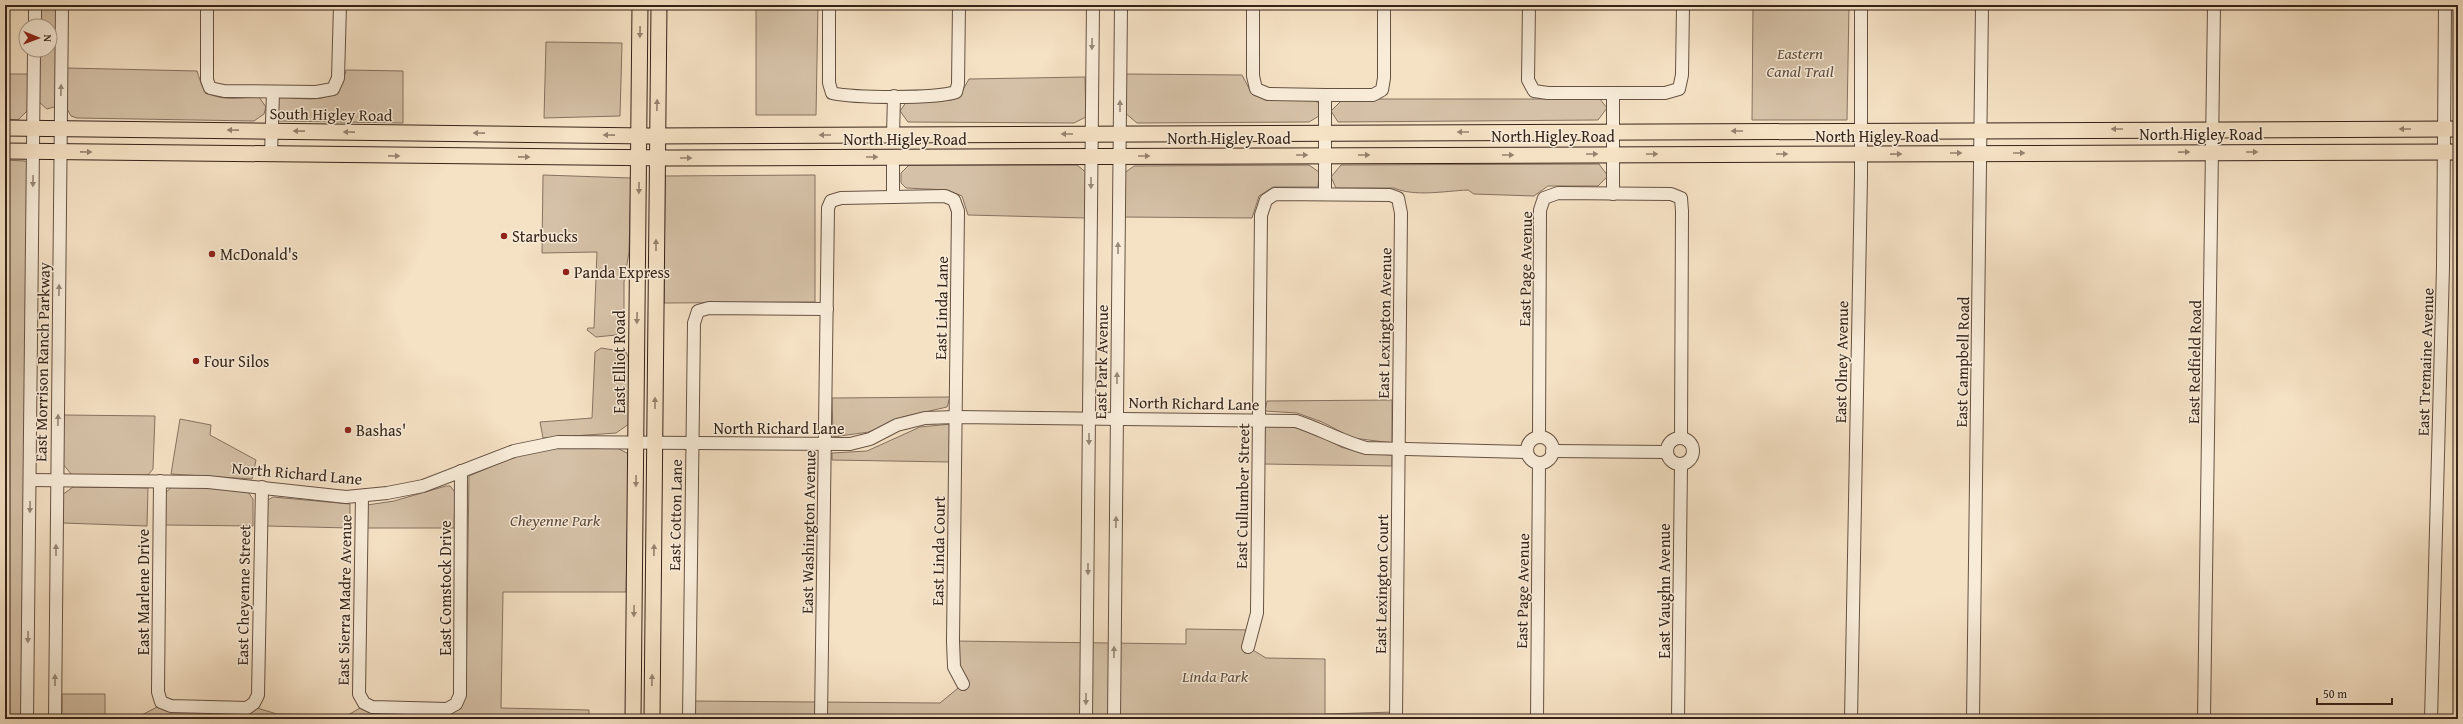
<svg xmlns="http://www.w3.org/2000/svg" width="2463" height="724" font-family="'Gentium Book Plus',serif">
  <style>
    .green { fill: #d5c1a7; stroke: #867260 }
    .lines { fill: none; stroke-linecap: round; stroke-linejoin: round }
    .minor-casing { stroke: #665243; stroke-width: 14 }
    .major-casing { stroke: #362318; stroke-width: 17 }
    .minor { stroke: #f8ecd9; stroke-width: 12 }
    .major { stroke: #f5e1c4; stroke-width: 15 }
    .oneway { fill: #96826e }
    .oneway2 { fill: #978878 }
    .poi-dot { fill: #8f2418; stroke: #f8ecd9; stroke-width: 1.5 }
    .labels { text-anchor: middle; stroke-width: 3; stroke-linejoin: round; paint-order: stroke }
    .park-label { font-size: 16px; font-style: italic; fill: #5e4a3c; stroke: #f8ecd9 }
    .street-label { font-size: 16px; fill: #362318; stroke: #f8ecd9 }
    .poi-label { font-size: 16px; fill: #362318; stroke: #f8ecd9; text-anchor: start }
  </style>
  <rect width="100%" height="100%" fill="#f5e1c4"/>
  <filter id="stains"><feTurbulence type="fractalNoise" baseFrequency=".005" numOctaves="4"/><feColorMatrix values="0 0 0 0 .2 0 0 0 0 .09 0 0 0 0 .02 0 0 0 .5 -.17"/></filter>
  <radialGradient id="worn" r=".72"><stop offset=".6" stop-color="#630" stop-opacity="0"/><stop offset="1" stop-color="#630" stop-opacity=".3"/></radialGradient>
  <g class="green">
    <polygon points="40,5 59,5 57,101 54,107 47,109 39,102 39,50 50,50 50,26 39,26"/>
    <polygon points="756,5 818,5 816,115 756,115"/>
    <polygon points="1753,5 1849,5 1847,120 1752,120"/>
    <polygon points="546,42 622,43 620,116 544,118"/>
    <path d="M67,68l130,3c2,6 4,13 7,18 11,14 40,8 55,8l7,10 -2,7 -10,7 -177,-3 -6,-2 -4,-7z"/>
    <path d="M346,70l57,1v52l-126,-2 1,-24c30,1 61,11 68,-27z"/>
    <polygon points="5,74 30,74 29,109 18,120 5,119"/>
    <polygon points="1125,74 1242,75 1252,94 1266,100 1312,99 1319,103 1319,116 1309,122 1137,123 1124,112"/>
    <polygon points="1085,77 1086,117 1074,123 908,122 900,111 907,101 951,100 959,97 969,79"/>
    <polygon points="1343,99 1600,99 1607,108 1598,120 1338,122 1331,111"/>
    <polygon points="5,160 25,161 28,164 24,719 5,719"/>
    <path d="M1599,164l9,12 -10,10h-50l-14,10 -60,-2 -6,-4c-23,1 -53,7 -74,-2h-58l-5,-11 10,-12z"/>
    <polygon points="909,165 1077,165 1088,174 1086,218 968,215 962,196 947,190 906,188 901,183 901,173"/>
    <polygon points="1309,165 1319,172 1318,187 1273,187 1259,196 1252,218 1123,217 1123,174 1134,166"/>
    <polygon points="543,175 631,178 629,252 624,282 624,326 616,335 596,337 587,330 588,328 594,328 597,252 542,253"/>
    <polygon points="815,175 815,302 664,303 665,176"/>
    <polygon points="601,348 626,352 629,359 629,424 616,433 543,438 540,422 592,418 595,352"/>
    <polygon points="950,397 947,407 903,417 869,432 833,437 832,398"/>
    <polygon points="1392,400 1392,443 1353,438 1322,422 1297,413 1265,411 1267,401"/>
    <polygon points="64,415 155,416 153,469 148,475 72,475 62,463"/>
    <polygon points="180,419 211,425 210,435 256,460 252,479 171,474"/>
    <polygon points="1265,423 1284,424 1306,429 1341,447 1361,453 1392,455 1392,466 1264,464"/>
    <polygon points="951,424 949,462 832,460 832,453 867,451 920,427"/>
    <polygon points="572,446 613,446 627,453 629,459 626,592 503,592 501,708 589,710 589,719 62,719 62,694 105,694 105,716 140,716 157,707 167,711 257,708 277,714 348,715 360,708 382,713 457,710 462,705 466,692 469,476 521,454"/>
    <polygon points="446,486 450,486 455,492 454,528 367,528 367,505 394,501"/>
    <polygon points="73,487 148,488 147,526 63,523 62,495"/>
    <polygon points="172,487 211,487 248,492 253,499 253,526 165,525 165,493"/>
    <polygon points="273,497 350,504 350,528 266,526 265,502"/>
    <polygon points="1186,629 1253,630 1248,647 1266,658 1325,659 1325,714 1395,712 1396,718 1606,719 689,719 690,701 940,703 963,684 953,641 1186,644"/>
  </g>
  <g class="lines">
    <defs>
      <g id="minor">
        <polyline points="207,5 207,80 210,88 224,91 316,92 333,89 338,78 340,5"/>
        <path d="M829,5v78l3,10c21,5 103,6 124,-1l2,-8 1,-79"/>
        <polyline points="1253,5 1253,76 1256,89 1268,94 1325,95 1373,95 1382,90 1384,78 1384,5"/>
        <polyline points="1529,5 1528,80 1534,91 1548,93 1665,93 1679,89 1682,75 1683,5"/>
        <polyline points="35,26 35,5"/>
        <polyline points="1613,93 1613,194"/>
        <polyline points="893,135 894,96"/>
        <polyline points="271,154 273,92"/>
        <polyline points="1325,194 1325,95"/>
        <polyline points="893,197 893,157"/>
        <polyline points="1539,437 1540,210 1544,198 1558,193 1671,194 1681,198 1682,211 1681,438"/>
        <circle cx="1540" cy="450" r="13"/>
        <circle cx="1680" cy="451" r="13"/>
        <polyline points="1552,451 1667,452"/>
        <path d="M30,480l178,2 138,15 41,-4 36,-7 91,-35 44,-9 292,2 20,-5 27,-14 28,-7 31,-1 340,4c24,8 45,20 70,27l160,4"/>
        <polyline points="160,481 158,692 161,702 171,706 247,708 254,703 258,695 262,487"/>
        <polyline points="362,496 359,694 364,703 372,707 447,709 456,704 460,695 461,471"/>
        <polyline points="1248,647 1257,613 1261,215 1266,200 1275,194 1390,195 1398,198 1401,213 1396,718"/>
        <polyline points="27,719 34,50"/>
        <polyline points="55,719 62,5"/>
        <polyline points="689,719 694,323 698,311 709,308 827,309"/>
        <polyline points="821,719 828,208 831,201 841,198 945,196 954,200 958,211 953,641 954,667 963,684"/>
        <polyline points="1086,719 1093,5"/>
        <polyline points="1114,719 1121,5"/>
        <polyline points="1537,719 1539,463"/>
        <polyline points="1678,719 1681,464"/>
        <polyline points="1851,719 1861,176 1861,5"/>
        <polyline points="1973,719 1982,5"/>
        <polyline points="2204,719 2214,5"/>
        <polyline points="2431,719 2443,267 2445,5"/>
      </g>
      <g id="major">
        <polyline points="5,128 648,136 2458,129"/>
        <polyline points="5,151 670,158 2458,152"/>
        <polyline points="633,719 640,5"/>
        <polyline points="652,719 659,5"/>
      </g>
    </defs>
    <use href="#minor" class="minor-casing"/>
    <use href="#major" class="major-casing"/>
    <use href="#minor" class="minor"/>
    <use href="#major" class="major"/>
  </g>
  <defs><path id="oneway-solid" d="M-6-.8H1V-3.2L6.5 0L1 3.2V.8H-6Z"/></defs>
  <g class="oneway">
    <use href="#oneway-solid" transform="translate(640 32) rotate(91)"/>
    <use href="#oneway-solid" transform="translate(657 105) rotate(-89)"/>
    <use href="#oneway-solid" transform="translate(2117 129) rotate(180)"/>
    <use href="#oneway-solid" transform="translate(2405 129) rotate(180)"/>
    <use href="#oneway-solid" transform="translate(233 130) rotate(-179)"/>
    <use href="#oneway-solid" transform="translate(299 131) rotate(-179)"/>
    <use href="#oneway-solid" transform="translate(1737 131) rotate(180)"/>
    <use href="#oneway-solid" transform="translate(349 132) rotate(-179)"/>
    <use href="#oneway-solid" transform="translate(1463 132) rotate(180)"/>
    <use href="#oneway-solid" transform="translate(479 133) rotate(-179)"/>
    <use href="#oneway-solid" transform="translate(1067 134) rotate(180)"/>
    <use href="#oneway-solid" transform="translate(609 135) rotate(-179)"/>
    <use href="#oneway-solid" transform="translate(825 135) rotate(180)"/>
    <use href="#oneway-solid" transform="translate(86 152) rotate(1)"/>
    <use href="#oneway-solid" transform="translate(2184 152) rotate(-1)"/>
    <use href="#oneway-solid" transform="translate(2252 152)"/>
    <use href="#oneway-solid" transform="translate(1956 153)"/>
    <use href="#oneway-solid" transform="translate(2019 153)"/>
    <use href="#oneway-solid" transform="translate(1592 154)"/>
    <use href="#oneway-solid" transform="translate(1652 154)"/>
    <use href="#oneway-solid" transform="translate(1782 154)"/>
    <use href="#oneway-solid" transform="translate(1896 154) rotate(-1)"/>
    <use href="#oneway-solid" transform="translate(1302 155)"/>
    <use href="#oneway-solid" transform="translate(1364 155)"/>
    <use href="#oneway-solid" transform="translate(1508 155)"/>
    <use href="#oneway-solid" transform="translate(394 156) rotate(1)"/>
    <use href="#oneway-solid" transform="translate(1144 156)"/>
    <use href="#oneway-solid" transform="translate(524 157) rotate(1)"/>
    <use href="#oneway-solid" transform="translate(872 157)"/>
    <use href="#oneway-solid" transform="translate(686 158)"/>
    <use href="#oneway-solid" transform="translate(639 188) rotate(91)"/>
    <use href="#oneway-solid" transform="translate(656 245) rotate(-90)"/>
    <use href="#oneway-solid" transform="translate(637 318) rotate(91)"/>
    <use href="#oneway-solid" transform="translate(655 403) rotate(-90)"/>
    <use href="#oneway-solid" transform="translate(636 481) rotate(91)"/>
    <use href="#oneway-solid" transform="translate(654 550) rotate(-89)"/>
    <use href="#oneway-solid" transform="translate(634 611) rotate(91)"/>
    <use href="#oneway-solid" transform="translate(652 680) rotate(-89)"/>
  </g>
  <g class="oneway2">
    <use href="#oneway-solid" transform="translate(1092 44) rotate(91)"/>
    <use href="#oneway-solid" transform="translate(61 90) rotate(-89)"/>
    <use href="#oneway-solid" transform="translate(1120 106) rotate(-90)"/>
    <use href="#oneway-solid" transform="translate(33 181) rotate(91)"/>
    <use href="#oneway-solid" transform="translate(1091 183) rotate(90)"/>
    <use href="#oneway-solid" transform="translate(1118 248) rotate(-90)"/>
    <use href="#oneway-solid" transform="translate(59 290) rotate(-89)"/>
    <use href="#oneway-solid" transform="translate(1117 378) rotate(-90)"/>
    <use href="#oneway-solid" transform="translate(58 420) rotate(-89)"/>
    <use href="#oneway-solid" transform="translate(1089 439) rotate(90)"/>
    <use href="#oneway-solid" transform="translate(30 507) rotate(91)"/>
    <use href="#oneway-solid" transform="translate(1116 522) rotate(-89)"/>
    <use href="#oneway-solid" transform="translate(56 550) rotate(-90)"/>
    <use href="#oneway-solid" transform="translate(1088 569) rotate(90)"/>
    <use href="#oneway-solid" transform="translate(28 637) rotate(91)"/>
    <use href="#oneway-solid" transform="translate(1114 652) rotate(-89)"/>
    <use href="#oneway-solid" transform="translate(55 680) rotate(-90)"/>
    <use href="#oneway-solid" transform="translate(1086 699) rotate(91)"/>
  </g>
  <g class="poi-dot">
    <circle cx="504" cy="236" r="4"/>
    <circle cx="212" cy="254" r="4"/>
    <circle cx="566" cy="272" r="4"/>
    <circle cx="196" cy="361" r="4"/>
    <circle cx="348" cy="430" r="4"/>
  </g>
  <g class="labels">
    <g class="park-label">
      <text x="1800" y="59">Eastern<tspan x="1800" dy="18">Canal Trail</tspan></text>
      <text x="555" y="526">Cheyenne Park</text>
      <text x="1215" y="682">Linda Park</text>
    </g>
    <g class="street-label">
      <text transform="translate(331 114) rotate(1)" y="6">South Higley Road</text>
      <text x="2201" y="140">North Higley Road</text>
      <text x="1553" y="142">North Higley Road</text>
      <text x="1877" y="142">North Higley Road</text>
      <text x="1229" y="144">North Higley Road</text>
      <text x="905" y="145">North Higley Road</text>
      <text transform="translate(1525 269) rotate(-89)" y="6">East Page Avenue</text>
      <text transform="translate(941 308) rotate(-89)" y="6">East Linda Lane</text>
      <text transform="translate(1384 323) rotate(-89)" y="6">East Lexington Avenue</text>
      <text transform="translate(42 362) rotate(-89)" y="6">East Morrison Ranch Parkway</text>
      <text transform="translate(619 362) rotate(-90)" y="6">East Elliot Road</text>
      <text transform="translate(1101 362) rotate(-89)" y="6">East Park Avenue</text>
      <text transform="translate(1841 362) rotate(-89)" y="6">East Olney Avenue</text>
      <text transform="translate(1962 362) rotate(-89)" y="6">East Campbell Road</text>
      <text transform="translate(2194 362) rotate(-89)" y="6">East Redfield Road</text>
      <text transform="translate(2425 362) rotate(-88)" y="6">East Tremaine Avenue</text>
      <text transform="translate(1194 403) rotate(1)" y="6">North Richard Lane</text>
      <text x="779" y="434">North Richard Lane</text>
      <text transform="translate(297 473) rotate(5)" y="6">North Richard Lane</text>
      <text transform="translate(1242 496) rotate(-89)" y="6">East Cullumber Street</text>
      <text transform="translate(675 515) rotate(-89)" y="6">East Cotton Lane</text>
      <text transform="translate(808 532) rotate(-89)" y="6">East Washington Avenue</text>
      <text transform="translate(938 551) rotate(-89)" y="6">East Linda Court</text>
      <text transform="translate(1381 584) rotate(-89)" y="6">East Lexington Court</text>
      <text transform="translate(445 588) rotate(-90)" y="6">East Comstock Drive</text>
      <text transform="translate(1522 591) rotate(-89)" y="6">East Page Avenue</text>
      <text transform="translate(1664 591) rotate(-90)" y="6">East Vaughn Avenue</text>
      <text transform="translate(143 592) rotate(-90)" y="6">East Marlene Drive</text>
      <text transform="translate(243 595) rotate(-89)" y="6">East Cheyenne Street</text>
      <text transform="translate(344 600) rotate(-89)" y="6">East Sierra Madre Avenue</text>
    </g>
    <g class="poi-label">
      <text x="512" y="242">Starbucks</text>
      <text x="220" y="260">McDonald's</text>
      <text x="574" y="278">Panda Express</text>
      <text x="204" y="367">Four Silos</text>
      <text x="356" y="436">Bashas'</text>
    </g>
  </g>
  <rect width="2463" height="724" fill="none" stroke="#f5e1c4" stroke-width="20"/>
  <rect x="6" y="6" width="2451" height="712" fill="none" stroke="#362318" stroke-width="2"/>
  <rect x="10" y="10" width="2443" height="704" fill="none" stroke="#362318"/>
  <g transform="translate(38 38) rotate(91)"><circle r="19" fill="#f8ecd9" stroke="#aa9c8c"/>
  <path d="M0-3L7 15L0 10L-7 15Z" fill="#8f2418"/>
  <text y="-6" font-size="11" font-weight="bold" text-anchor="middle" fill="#362318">N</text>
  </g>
  <path d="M2317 698v6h75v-6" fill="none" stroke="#362318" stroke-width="2"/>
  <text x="2323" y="698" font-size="12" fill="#362318" stroke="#f8ecd9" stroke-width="3" paint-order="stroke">50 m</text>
  <rect width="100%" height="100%" filter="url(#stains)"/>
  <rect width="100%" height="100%" fill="url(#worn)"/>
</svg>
